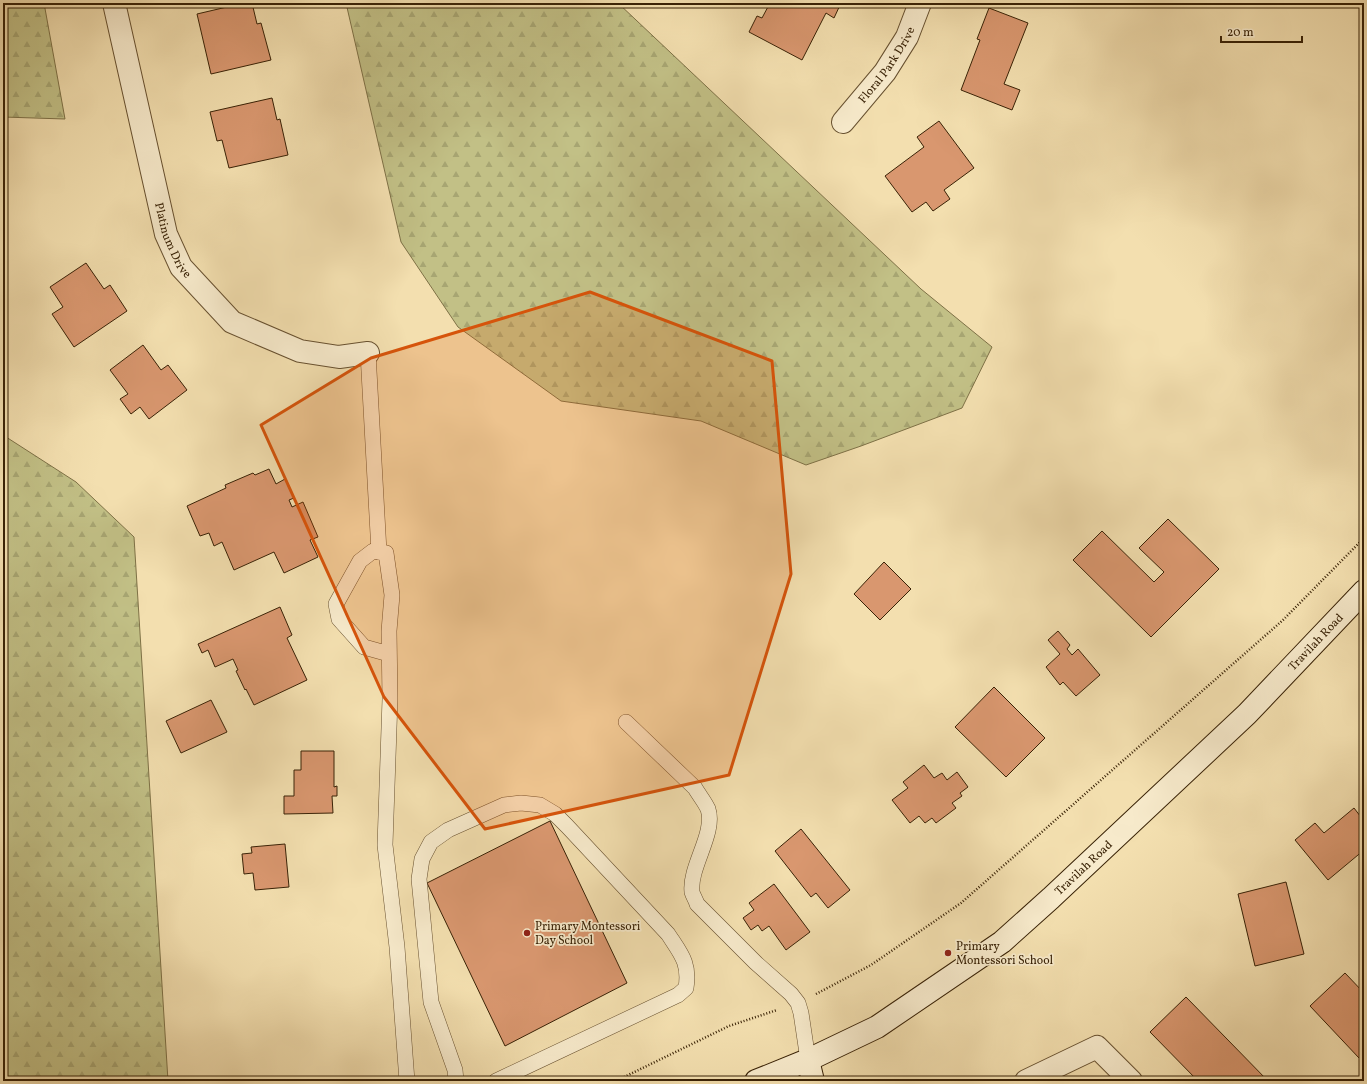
<svg xmlns="http://www.w3.org/2000/svg" width="1367" height="1084" font-family="Vollkorn,serif">
  <style>
    .forest { fill: url(#forest-firs); stroke: #7e7146 }
    .building { fill: #d9976f; stroke: #392206 }
    .lines { fill: none; stroke-linecap: round; stroke-linejoin: round }
    .lane-casing { stroke: #685130; stroke-width: 16 }
    .street-casing { stroke: #685130; stroke-width: 24 }
    .secondary-casing { stroke: #392206; stroke-width: 24 }
    .path { stroke: #392206; stroke-width: 2.5; stroke-dasharray: 1 2; stroke-linecap: butt }
    .lane { stroke: #f7eacb; stroke-width: 15 }
    .street { stroke: #f7eacb; stroke-width: 22 }
    .secondary { stroke: #f7eacb; stroke-width: 22 }
    .marked { fill: #d6540b; fill-opacity: 0.2; stroke: #d6540b; stroke-width: 3; stroke-linejoin: round }
    .poi-dot { fill: #8f2418; stroke: #f7eacb; stroke-width: 1.5 }
    .labels { text-anchor: middle; stroke-width: 3.5; stroke-linejoin: round; paint-order: stroke }
    .street-label { font-size: 12px; fill: #392206; stroke: #f7eacb }
    .poi-label { font-size: 12px; fill: #392206; stroke: #f7eacb; text-anchor: start }
  </style>
  <defs>
    <pattern id="forest-firs" width="22" height="20" patternUnits="userSpaceOnUse"><rect width="22" height="20" fill="#c2c086"/><path d="M5 1l3.5 6h-7zM16 11l3.5 6h-7z" fill="#a7a572"/></pattern>
  </defs>
  <rect width="100%" height="100%" fill="#f3dfaf"/>
  <filter id="stains"><feTurbulence type="fractalNoise" baseFrequency=".005" numOctaves="4"/><feColorMatrix values="0 0 0 0 .2 0 0 0 0 .09 0 0 0 0 .02 0 0 0 .5 -.17"/></filter>
  <radialGradient id="worn" r=".72"><stop offset=".6" stop-color="#630" stop-opacity="0"/><stop offset="1" stop-color="#630" stop-opacity=".3"/></radialGradient>
  <g class="forest">
    <polygon points="3,3 44,3 65,119 3,117"/>
    <polygon points="346,3 618,3 921,289 992,347 962,408 861,446 806,465 701,421 561,401 458,327 401,242"/>
    <polygon points="3,435 76,482 134,537 168,1081 3,1081"/>
  </g>
  <g class="building">
    <polygon points="244,3 252,3 257,24 261,23 271,60 211,74 197,14"/>
    <polygon points="770,3 778,5 779,3 841,3 834,18 826,13 802,60 749,32 757,16 762,18"/>
    <polygon points="989,8 1028,23 1004,84 1020,90 1012,110 961,90 980,40 977,39"/>
    <polygon points="272,98 277,120 280,119 288,155 229,168 222,140 217,141 210,112"/>
    <polygon points="939,121 974,168 944,190 950,199 933,211 926,202 912,212 885,176 924,147 917,137"/>
    <polygon points="86,263 104,289 110,285 127,311 74,347 52,314 63,307 50,287"/>
    <polygon points="143,345 161,370 168,365 187,390 149,419 140,407 131,414 120,399 128,394 110,370"/>
    <polygon points="269,469 276,484 285,479 294,498 289,500 292,507 303,502 318,537 310,540 318,557 284,573 274,552 234,570 222,542 214,546 209,533 200,536 187,506 226,488 225,485 253,473 255,475"/>
    <polygon points="1168,519 1219,569 1151,637 1073,560 1102,531 1154,582 1164,572 1139,548"/>
    <polygon points="884,562 911,589 880,620 854,594"/>
    <polygon points="280,607 292,635 287,638 307,680 254,705 246,689 245,690 236,671 238,670 233,659 215,667 208,650 202,653 198,644"/>
    <polygon points="1058,631 1070,645 1067,649 1072,655 1078,649 1100,675 1076,696 1063,682 1060,685 1046,667 1060,654 1048,640"/>
    <polygon points="994,687 1045,738 1006,777 955,727"/>
    <polygon points="211,700 227,732 181,753 166,721"/>
    <polygon points="301,751 334,751 334,787 337,786 337,796 332,796 333,813 284,814 284,796 294,796 294,770 301,770"/>
    <polygon points="924,765 934,778 942,773 947,780 957,772 968,787 960,793 962,796 952,803 956,808 936,823 932,818 925,823 919,816 910,823 892,800 908,788 903,782"/>
    <polygon points="1354,808 1364,821 1364,850 1328,880 1295,840 1315,823 1324,833"/>
    <polygon points="550,821 627,983 505,1046 427,883"/>
    <polygon points="801,829 850,890 828,908 816,893 811,897 775,851"/>
    <polygon points="285,844 289,887 255,890 253,873 244,874 242,854 252,853 251,847"/>
    <polygon points="1286,882 1304,954 1255,966 1238,894"/>
    <polygon points="774,884 810,932 786,950 769,926 762,931 758,925 751,930 743,918 754,910 749,903"/>
    <polygon points="1345,973 1364,993 1364,1053 1359,1058 1310,1006"/>
    <polygon points="1186,997 1268,1081 1198,1081 1150,1032"/>
  </g>
  <g class="lines">
    <defs>
      <g id="lane">
        <polyline points="368,353 379,552"/>
        <polyline points="389,654 364,647 339,619 336,604 360,561 373,551 386,553 392,595 389,631 390,699 385,845 397,947 407,1081"/>
        <path d="M626,722l69,66c4,7 10,14 13,21 8,24 -19,58 -16,83 1,4 4,8 5,12l59,59 35,31 7,9 3,10 7,47"/>
        <path d="M456,1081l-1,-11 -24,-68 -12,-123 3,-20 9,-17 17,-12 56,-25 17,-2 19,2 15,9 12,12 101,108c13,20 22,29 18,54l-8,7 -182,86"/>
      </g>
      <g id="street">
        <path id="s1" d="M114,3l52,231 15,33 51,55 68,29 39,6 29,-4"/>
        <path id="s2" d="M843,122l42,-50 22,-35 13,-34"/>
        <polyline points="1026,1081 1097,1047 1131,1081"/>
      </g>
      <g id="secondary">
        <polyline points="808,1060 813,1081"/>
        <path id="s3" d="M756,1081l52,-21 69,-33 125,-85 49,-44 196,-184 117,-123"/>
      </g>
    </defs>
    <use href="#lane" class="lane-casing"/>
    <use href="#street" class="street-casing"/>
    <use href="#secondary" class="secondary-casing"/>
    <g class="path">
      <polyline points="816,994 871,965 961,903 1283,620 1364,538"/>
      <polyline points="616,1081 729,1026 777,1010"/>
    </g>
    <use href="#lane" class="lane"/>
    <use href="#street" class="street"/>
    <use href="#secondary" class="secondary"/>
  </g>
  <path class="marked" d="M590,292l182,69 19,213 -62,201 -244,54 -101,-132 -123,-272 110,-67z"/>
  <g class="poi-dot">
    <circle cx="527" cy="933" r="4"/>
    <circle cx="948" cy="953" r="4"/>
  </g>
  <g class="labels">
    <g class="street-label">
      <text dy="4" stroke="none"><textPath href="#s2" startOffset="72">Floral Park Drive</textPath></text>
      <text dy="4" stroke="none"><textPath href="#s1" startOffset="245">Platinum Drive</textPath></text>
      <text dy="4" stroke="none"><textPath href="#s3" startOffset="718">Travilah Road</textPath></text>
      <text dy="4" stroke="none"><textPath href="#s3" startOffset="394">Travilah Road</textPath></text>
    </g>
    <g class="poi-label">
      <text x="535" y="930">Primary Montessori<tspan x="535" dy="14">Day School</tspan></text>
      <text x="956" y="950">Primary<tspan x="956" dy="14">Montessori School</tspan></text>
    </g>
  </g>
  <rect width="1367" height="1084" fill="none" stroke="#f3dfaf" stroke-width="16"/>
  <rect x="4" y="4" width="1359" height="1076" fill="none" stroke="#392206" stroke-width="2"/>
  <rect x="8" y="8" width="1351" height="1068" fill="none" stroke="#392206"/>
  <path d="M1221 36v6h81v-6" fill="none" stroke="#392206" stroke-width="2"/>
  <text x="1227" y="36" font-size="12" fill="#392206" stroke="#f7eacb" stroke-width="3" paint-order="stroke">20 m</text>
  <rect width="100%" height="100%" filter="url(#stains)"/>
  <rect width="100%" height="100%" fill="url(#worn)"/>
</svg>
